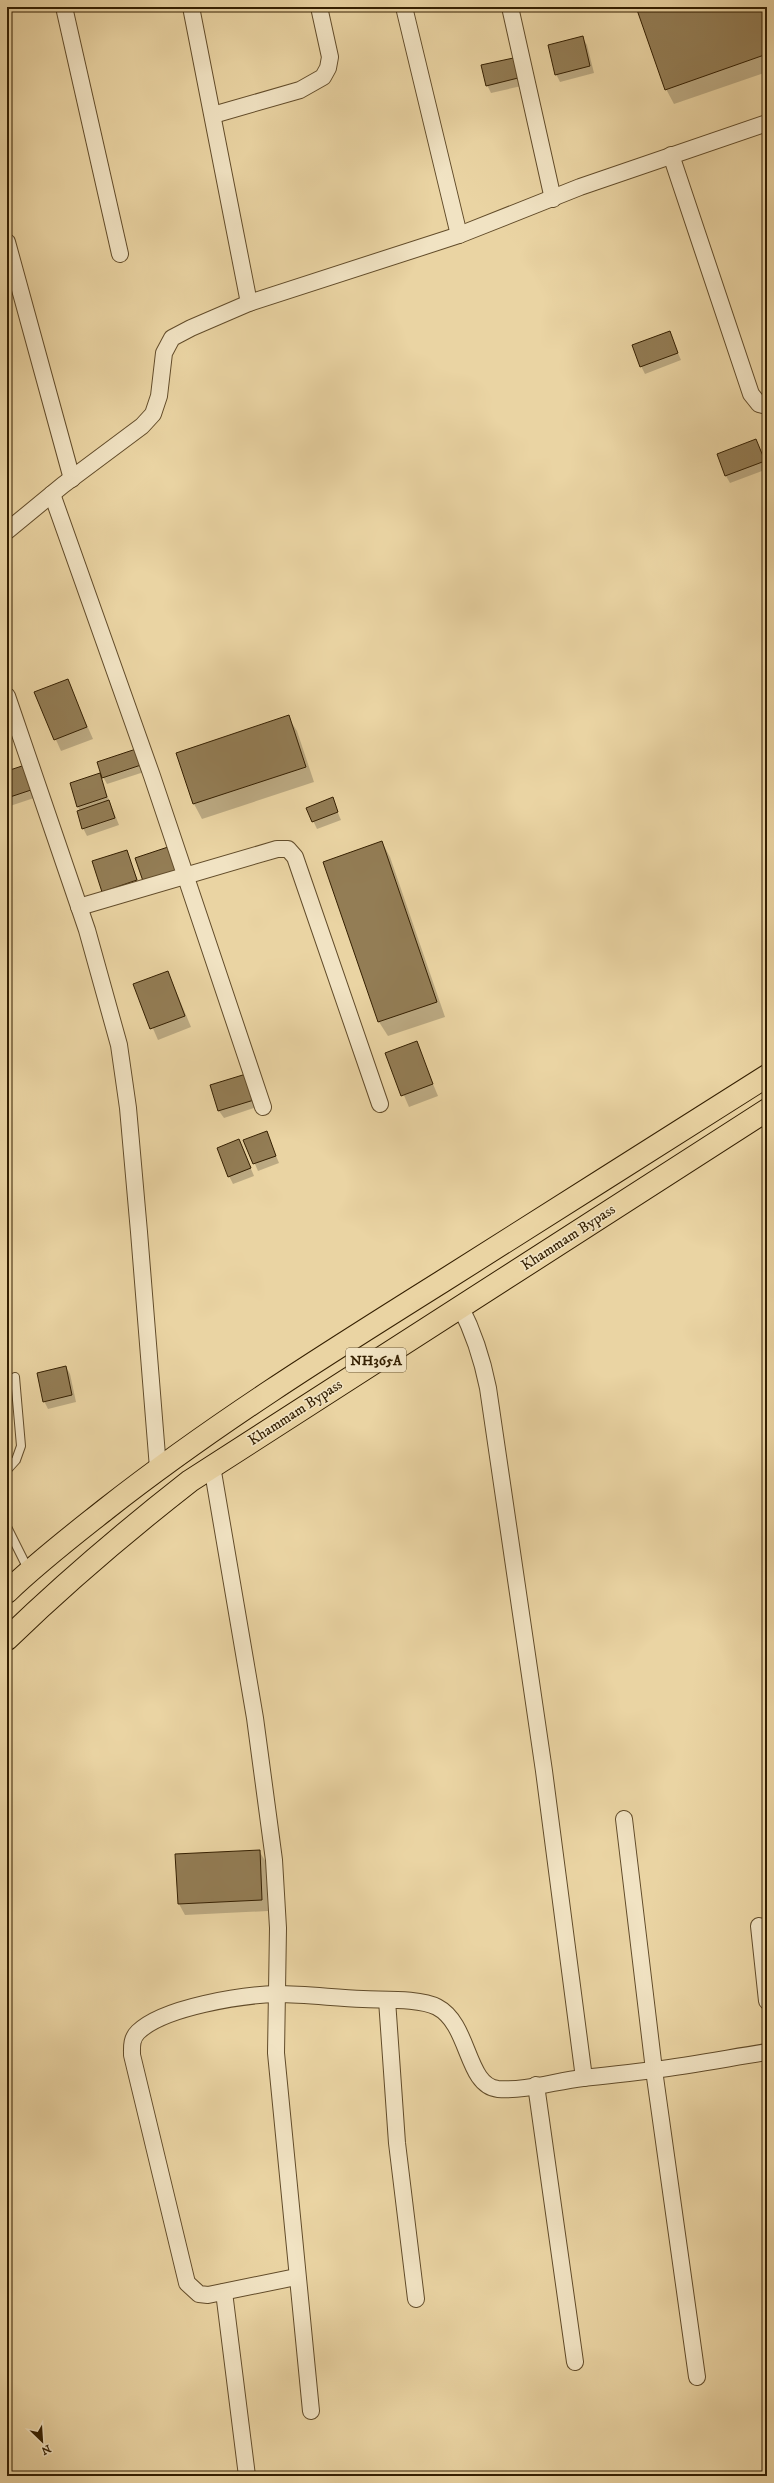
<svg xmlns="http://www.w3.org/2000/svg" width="774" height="2483" font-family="'IM FELL DW Pica',serif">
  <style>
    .shadow { fill: #0003 }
    .building { fill: #937d55; stroke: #341f01 }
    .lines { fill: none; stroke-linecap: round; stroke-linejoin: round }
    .lane-casing { stroke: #624c2a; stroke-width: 10 }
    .street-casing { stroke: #624c2a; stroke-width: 18 }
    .highway-casing { stroke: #341f01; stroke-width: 24 }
    .lane { stroke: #f1e3c3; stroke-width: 8 }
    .street { stroke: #f1e3c3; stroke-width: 16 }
    .highway { stroke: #ead4a3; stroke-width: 22 }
    .labels { text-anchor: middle; stroke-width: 3; stroke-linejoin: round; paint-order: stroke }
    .shield { fill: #f1e3c3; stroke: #6d5a3b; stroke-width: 1 }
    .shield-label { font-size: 14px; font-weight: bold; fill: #341f01 }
    .street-label { font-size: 15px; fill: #341f01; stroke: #f1e3c3 }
  </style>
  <rect width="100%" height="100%" fill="#ead4a3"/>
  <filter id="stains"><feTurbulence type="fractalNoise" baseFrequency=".005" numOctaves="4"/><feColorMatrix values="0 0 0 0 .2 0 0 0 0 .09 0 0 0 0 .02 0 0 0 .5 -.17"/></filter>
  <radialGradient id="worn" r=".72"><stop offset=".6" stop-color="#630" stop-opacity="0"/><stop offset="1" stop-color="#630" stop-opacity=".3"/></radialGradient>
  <g class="shadow">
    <polygon points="637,7 767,7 767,72 674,104 666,89"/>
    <polygon points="582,37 587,45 594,73 560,82 556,74"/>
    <polygon points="517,58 526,85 491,93 487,85"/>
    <polygon points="669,332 681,360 645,374 641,366"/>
    <polygon points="756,440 767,469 730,483 726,476"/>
    <polygon points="67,680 93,739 61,751 35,693"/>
    <polygon points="288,717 297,731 314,782 202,819 194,804 177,753"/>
    <polygon points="135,750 144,772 107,784 103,777"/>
    <polygon points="25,766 37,797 7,807 7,772"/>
    <polygon points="99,775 119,825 87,836 83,828 78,806"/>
    <polygon points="332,799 341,820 317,829 307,808"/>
    <polygon points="382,842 390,857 445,1017 388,1036 379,1022"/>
    <polygon points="126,851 141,888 107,899 103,891"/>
    <polygon points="168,972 191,1027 158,1040 134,985"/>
    <polygon points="416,1043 438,1096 409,1107 386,1054"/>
    <polygon points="245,1075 257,1107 224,1118 219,1111"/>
    <polygon points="266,1132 279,1163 258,1171 245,1141"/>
    <polygon points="239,1140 254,1176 233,1184 229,1176"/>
    <polygon points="66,1367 70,1374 76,1402 48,1409 44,1401"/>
    <polygon points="259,1851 266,1862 268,1911 185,1915 179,1904"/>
  </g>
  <g class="building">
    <polygon points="636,7 767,7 767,54 665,90"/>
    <polygon points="583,36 590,66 555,75 548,45"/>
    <polygon points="518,57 522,77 486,86 481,65"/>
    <polygon points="670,331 678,353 640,367 632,345"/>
    <polygon points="756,439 765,461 725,476 717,454"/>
    <polygon points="68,679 87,727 54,740 34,692"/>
    <polygon points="289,715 306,767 193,804 176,753"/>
    <polygon points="136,749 141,765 102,778 97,762"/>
    <polygon points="25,765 34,789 7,798 7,771"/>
    <polygon points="100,773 107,797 77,807 70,783"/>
    <polygon points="333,797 338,812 312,822 306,808"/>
    <polygon points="109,800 115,818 82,829 77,811"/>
    <polygon points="382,841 437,1002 378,1022 323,862"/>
    <polygon points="171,846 180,872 144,884 135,858"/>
    <polygon points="127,850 137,880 102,892 92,861"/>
    <polygon points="168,971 185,1016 150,1029 133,984"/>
    <polygon points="417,1041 433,1084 401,1096 385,1053"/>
    <polygon points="246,1074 254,1100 218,1111 210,1085"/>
    <polygon points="267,1131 276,1156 253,1164 243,1140"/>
    <polygon points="239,1139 251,1168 228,1177 217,1148"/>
    <polygon points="66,1366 72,1395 43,1402 37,1373"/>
    <polygon points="260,1850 262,1900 178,1904 175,1854"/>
  </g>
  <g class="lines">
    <defs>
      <g id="lane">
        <polyline points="7,1470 16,1460 21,1446 15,1377"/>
        <polyline points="7,1527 29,1571"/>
      </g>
      <g id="street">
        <polyline points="64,7 120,254"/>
        <polyline points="191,7 249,303"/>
        <polyline points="404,7 459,235"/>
        <polyline points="510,7 553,199"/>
        <polyline points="213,115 300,90 323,77 328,68 330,57 319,7"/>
        <polyline points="671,155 751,394 759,404 767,406"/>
        <polyline points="7,242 72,479"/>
        <polyline points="52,494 152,776 263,1107"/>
        <polyline points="7,531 63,485 142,426 153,414 159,396 164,353 172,338 191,328 249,303 459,235 580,187 767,123"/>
        <polyline points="7,696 87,930 119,1045 128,1108 139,1232 158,1468"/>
        <polyline points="79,907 277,849 288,849 295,857 380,1104"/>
        <path d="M460,1306c14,27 22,52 28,82l56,383 40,307"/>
        <polyline points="212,1466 255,1718 274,1860 278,1928 276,2053 311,2411"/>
        <polyline points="624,1819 654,2070 697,2377"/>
        <polyline points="759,1926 767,2001"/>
        <polyline points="387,2000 397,2143 416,2299"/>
        <polyline points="536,2085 575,2362"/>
        <path d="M296,2277l-88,18 -9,-1 -12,-11 -55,-228c0,-8 -1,-16 6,-23 26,-25 104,-37 139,-38 29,0 58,4 86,5 20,1 57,-1 74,8 33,17 29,79 61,82 28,2 58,-8 85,-11 24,-3 48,-5 71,-8 38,-5 75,-12 113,-18"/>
        <polyline points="224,2292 247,2476"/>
      </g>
      <g id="highway">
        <path d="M7,1592c31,-30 65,-56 99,-83 107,-84 222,-156 337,-228 108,-68 216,-137 324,-205"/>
        <path d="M7,1639c58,-56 119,-108 183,-158l577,-371"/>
      </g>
    </defs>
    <use href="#lane" class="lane-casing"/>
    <use href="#street" class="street-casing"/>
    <use href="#highway" class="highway-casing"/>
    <use href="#lane" class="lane"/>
    <use href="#street" class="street"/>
    <use href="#highway" class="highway"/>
  </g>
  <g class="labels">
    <rect class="shield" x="346" y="1348" width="60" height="24" rx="3"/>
    <g class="shield-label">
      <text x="376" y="1365">NH365A</text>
    </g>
    <g class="street-label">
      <text transform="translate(568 1237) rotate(-33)" y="5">Khammam Bypass</text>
      <text transform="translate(295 1412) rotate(-33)" y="5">Khammam Bypass</text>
    </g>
  </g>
  <rect width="774" height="2483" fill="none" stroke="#ead4a3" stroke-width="24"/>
  <rect x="8" y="8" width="758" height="2467" fill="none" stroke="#341f01" stroke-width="2"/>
  <rect x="12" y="12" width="750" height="2459" fill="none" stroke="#341f01"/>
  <g transform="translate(42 2441) rotate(155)" stroke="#f1e3c3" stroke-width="3" paint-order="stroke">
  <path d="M0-3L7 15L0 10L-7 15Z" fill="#341f01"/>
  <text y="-6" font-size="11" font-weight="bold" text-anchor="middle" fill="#341f01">N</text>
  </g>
  <rect width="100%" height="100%" filter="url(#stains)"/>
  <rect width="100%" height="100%" fill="url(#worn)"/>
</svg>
